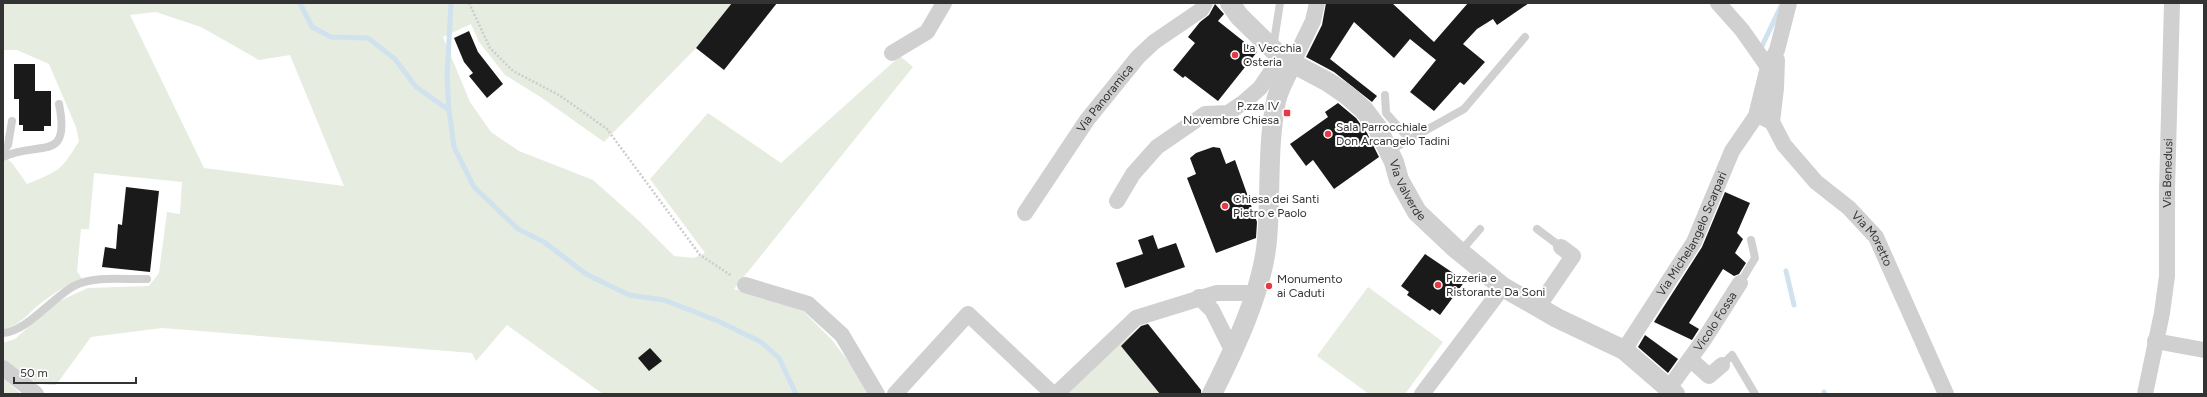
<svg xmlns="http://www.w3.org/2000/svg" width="2207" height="397" font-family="Figtree,sans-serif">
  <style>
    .green { fill: #e6ecdf; fill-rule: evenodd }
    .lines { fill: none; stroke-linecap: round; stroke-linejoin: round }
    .stream { stroke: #cfe2ee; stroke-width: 5 }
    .building { fill: #1a1a1a }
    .path { stroke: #cdcdcd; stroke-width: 2.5; stroke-dasharray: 2 2; stroke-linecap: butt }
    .service { stroke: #d0d0d0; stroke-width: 8 }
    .minor { stroke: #d0d0d0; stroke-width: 16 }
    .tertiary { stroke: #d0d0d0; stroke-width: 20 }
    .poi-dot { fill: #e63946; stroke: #fff; stroke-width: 1.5 }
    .labels { text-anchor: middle; stroke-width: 4; stroke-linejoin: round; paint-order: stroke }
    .poi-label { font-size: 12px; fill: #333; stroke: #fff; text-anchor: start }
    .street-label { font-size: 12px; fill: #333; stroke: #fff }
  </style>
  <rect width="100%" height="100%" fill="#fff"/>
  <g class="green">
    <path d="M3,3h729l-36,45 -92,94 -62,-44 -37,-23 -26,-33 -8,-18 -28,13 27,65 21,30 28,19 74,29 45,40 36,36 20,2 11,-5 -55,-74 58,-66 73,50 119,-107 13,11 -179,222 69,22 29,29 28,37 8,17h-265l-96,-69 -31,36 -4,-8 -310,-25 -71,9 -35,48c-23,1 -36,-10 -53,-23v-19l12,-4 40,-36 33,-15 61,-2 10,-13 8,-61 13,2 2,-32 -88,-9 -5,56h-8l-4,42 5,8c-15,6 -28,14 -41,24 -12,9 -22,24 -38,26v-174l9,8 15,21c32,-13 34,-13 52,-43l-3,-14 -27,-63 -32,-14h-14zM156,12l45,15 58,33 31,-5 54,131 -140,-18 -74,-153z"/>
    <polygon points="1368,287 1443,342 1405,394 1369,394 1317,356"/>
    <polygon points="1147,322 1204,394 1065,394 1119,344"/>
    <polygon points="3,378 21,394 3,394"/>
  </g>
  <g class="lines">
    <g class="stream">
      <polyline points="300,3 312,27 331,37 368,38 395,59 416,87 449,110 454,147 474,187 518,229 544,242 586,274 629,295 664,300 718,321 761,342 779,358 796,394"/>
      <polyline points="1762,46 1782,4"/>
      <polyline points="449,110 447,77 451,3"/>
      <polyline points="1786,271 1794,305"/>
      <polyline points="1824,392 1825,394"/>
    </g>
  </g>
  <g class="building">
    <polygon points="732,3 777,3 724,70 696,48"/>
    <polygon points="1326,3 1392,3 1434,42 1468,3 1529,3 1497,25 1493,19 1477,29 1463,44 1485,62 1464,85 1460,82 1434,111 1410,92 1436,60 1410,39 1394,58 1354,22 1330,59 1377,96 1372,102 1334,72 1306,57 1322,25"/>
    <polygon points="1215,4 1224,14 1218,21 1257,52 1218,101 1185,76 1183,78 1173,70 1195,43 1188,37 1200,22 1209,15"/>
    <polygon points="469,31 478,52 503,84 487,98 469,76 473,73 464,62 454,38"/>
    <polygon points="14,64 35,64 35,91 51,91 51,126 44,126 44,131 23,131 23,125 19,125 19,99 14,99"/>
    <polygon points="1338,103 1356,118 1367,133 1379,157 1334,189 1313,160 1306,166 1290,144 1328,117 1325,112"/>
    <polygon points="1213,147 1220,148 1226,164 1235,160 1257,222 1256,238 1216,253 1187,178 1196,174 1190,158 1196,153"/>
    <polygon points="126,187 159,191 150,272 102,267 105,247 116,249 118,224 122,225"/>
    <polygon points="1725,192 1750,203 1737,233 1743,239 1735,253 1746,263 1739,274 1734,276 1723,269 1689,323 1699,329 1692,340 1654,322 1702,247"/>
    <polygon points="1153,235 1158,249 1176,243 1185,267 1125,288 1116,263 1143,254 1138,240"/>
    <polygon points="1425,254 1465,281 1440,315 1432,309 1430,311 1407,295 1409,292 1401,286"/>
    <polygon points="1148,324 1201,390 1201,394 1160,394 1121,346 1141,326"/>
    <polygon points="1645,335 1678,359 1668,373 1638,347"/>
    <polygon points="650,348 662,361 649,371 638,358"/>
  </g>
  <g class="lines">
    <polyline class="path" points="469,3 490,48 513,71 559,95 607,129 700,255 732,276"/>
    <g class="service">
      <polyline points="1273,48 1280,3"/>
      <polyline points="1385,95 1386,113 1409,139"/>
      <polyline points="1389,151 1464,109 1525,37"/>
      <polyline points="3,152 8,145 12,121"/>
      <path d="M3,157c36,-17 68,7 56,-53"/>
      <polyline points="1537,229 1561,247"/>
      <polyline points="1460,252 1480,229"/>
      <polyline points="1740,283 1755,258 1751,240"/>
      <path d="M3,333c23,-1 49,-35 71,-47 21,-11 51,-6 73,-7"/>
      <polyline points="1722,365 1732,355 1755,394"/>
    </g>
    <g class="minor">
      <polyline points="1718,3 1742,30 1768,67"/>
      <polyline points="892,53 927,32 944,3"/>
      <polyline points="1293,62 1313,21 1317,3"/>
      <path id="s1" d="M1756,116l8,2 8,4 12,23 32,37 33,26 27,29 70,157"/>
      <polyline points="1772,122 1776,88 1777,60"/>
      <polyline points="1117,201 1133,174 1157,147 1205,114 1228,113 1244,102 1260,88 1281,57"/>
      <path id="s2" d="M1025,213l62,-93 51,-63 16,-15 47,-32 4,-7"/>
      <polyline points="745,285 808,304 842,335 877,394"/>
      <polyline points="1199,297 1212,310 1233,352"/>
      <polyline points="1538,307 1573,256 1561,247"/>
      <polyline points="2155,341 2204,350"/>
      <path id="s3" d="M1624,350l70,-108 38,-91 24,-35 12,-49 9,-17 12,-47"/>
      <polyline points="1690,359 1709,376 1722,365"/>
      <polyline points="3,368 36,394"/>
      <path id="s4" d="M1669,388l36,-50 35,-55"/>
      <polyline points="895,394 968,314 1053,394"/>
      <polyline points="1056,394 1136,318 1217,293 1255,293"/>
      <polyline points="1422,394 1503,287"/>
      <path id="s5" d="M2145,394l17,-81 5,-37v-87l5,-186"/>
    </g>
    <g class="tertiary">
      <path id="s6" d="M1230,3l9,13 42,41 47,25 19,13 17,15 13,17 17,35 5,18 18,32 37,35 49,40 54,31 67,32 51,44"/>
      <path d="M1212,394c22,-44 51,-104 55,-154 4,-46 0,-93 9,-139 3,-13 11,-27 17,-39"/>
    </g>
  </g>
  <g class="poi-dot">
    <circle cx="1235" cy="55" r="4"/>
    <rect x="1283" y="109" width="8" height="8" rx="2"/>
    <circle cx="1328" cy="134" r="4"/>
    <circle cx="1225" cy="206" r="4"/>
    <circle cx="1438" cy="285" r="4"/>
    <circle cx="1269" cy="286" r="4"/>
  </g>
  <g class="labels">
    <g class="poi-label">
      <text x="1243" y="52">La Vecchia<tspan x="1243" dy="14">Osteria</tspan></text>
      <text x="1279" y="110" text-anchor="end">P.zza IV<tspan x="1279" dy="14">Novembre Chiesa</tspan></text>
      <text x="1336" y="131">Sala Parrocchiale<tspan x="1336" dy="14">Don Arcangelo Tadini</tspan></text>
      <text x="1233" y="203">Chiesa dei Santi<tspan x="1233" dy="14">Pietro e Paolo</tspan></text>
      <text x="1446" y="282">Pizzeria e<tspan x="1446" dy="14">Ristorante Da Soni</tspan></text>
      <text x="1277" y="283">Monumento<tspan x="1277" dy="14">ai Caduti</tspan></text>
    </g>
    <g class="street-label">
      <text dy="4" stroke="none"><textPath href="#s2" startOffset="140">Via Panoramica</textPath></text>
      <text dy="4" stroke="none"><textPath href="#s5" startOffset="223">Via Benedusi</textPath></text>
      <text dy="4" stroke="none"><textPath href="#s6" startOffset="265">Via Valverde</textPath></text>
      <text dy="4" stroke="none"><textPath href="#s3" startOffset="135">Via Michelangelo Scarpari</textPath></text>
      <text dy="4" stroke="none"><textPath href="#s1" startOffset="173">Via Moretto</textPath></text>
      <text dy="4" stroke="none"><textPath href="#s4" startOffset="81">Vicolo Fossa</textPath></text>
    </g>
  </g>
  <rect width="2207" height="397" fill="none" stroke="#333333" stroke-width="8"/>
  <path d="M14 377v6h122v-6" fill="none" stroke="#333333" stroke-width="2"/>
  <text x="20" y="377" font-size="12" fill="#333333" stroke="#ffffff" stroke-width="3" paint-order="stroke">50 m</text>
</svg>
